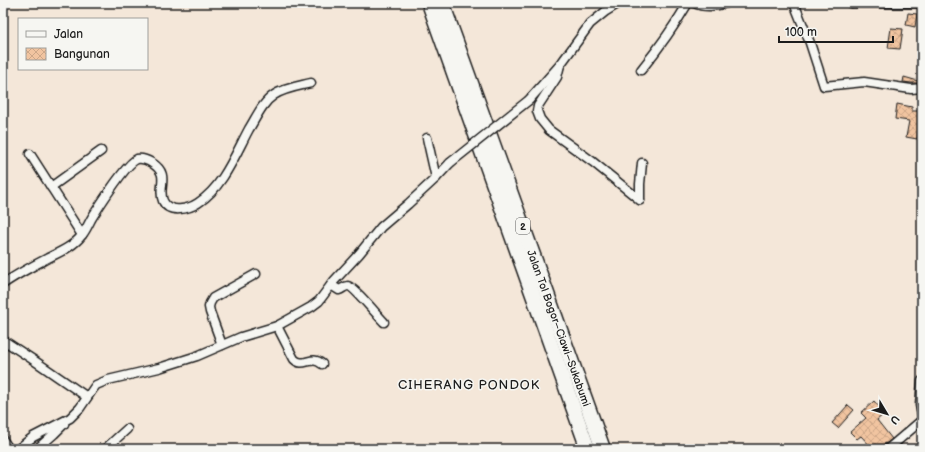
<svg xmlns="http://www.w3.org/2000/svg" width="925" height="452" font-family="'Balsamiq Sans',sans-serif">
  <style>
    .building { fill: url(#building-cross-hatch); stroke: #1c1c1c }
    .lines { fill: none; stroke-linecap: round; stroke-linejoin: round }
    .street-casing { stroke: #1c1c1c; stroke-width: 11 }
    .highway-casing { stroke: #1c1c1c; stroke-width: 17 }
    .street { stroke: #f6f6f2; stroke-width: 8 }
    .highway { stroke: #f6f6f2; stroke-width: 14 }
    .street-bridge-casing { stroke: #1c1c1c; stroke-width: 11; stroke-linecap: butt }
    .street-bridge { stroke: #f6f6f2; stroke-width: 8 }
    .labels { text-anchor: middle; stroke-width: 3; stroke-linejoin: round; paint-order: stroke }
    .shield { fill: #f6f6f2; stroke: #5d5d5c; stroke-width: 1 }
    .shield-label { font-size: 10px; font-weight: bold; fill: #1c1c1c }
    .street-label { font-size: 11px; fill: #1c1c1c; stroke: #f6f6f2 }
    .quarter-label { font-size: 13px; letter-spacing: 1px; fill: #1c1c1c; stroke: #f6f6f2 }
  </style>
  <defs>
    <pattern id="building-cross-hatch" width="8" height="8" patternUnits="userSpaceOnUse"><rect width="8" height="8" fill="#f1c4a0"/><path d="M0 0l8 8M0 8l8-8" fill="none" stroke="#cea889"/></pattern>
  </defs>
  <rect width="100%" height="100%" fill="#f4e7d9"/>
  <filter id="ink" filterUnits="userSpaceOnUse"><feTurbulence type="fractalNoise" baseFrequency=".025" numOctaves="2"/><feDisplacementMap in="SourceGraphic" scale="8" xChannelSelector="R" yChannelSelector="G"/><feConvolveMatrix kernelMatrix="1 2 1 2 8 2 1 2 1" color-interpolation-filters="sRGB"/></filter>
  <g filter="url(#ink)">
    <g class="building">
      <polygon points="908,13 917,14 915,27 906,25"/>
      <polygon points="891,28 903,29 900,49 888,48"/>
      <polygon points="904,77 918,81 918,83 911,83 903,82"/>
      <polygon points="897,104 912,107 912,111 922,111 922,124 920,124 917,139 906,137 909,121 895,119"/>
      <polygon points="874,401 880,408 878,410 883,415 877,420 892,439 884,445 883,449 873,449 861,436 857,439 850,432 866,418 861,413"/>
      <polygon points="848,405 854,410 838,428 832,423"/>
    </g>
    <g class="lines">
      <defs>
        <g id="street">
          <path d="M694,3c11,5 22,3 33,0"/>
          <polyline points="794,3 810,43 824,86 864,82 911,89 922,88"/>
          <polyline points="851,3 922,3"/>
          <polyline points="560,65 557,77 538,106 537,111 540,119 549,130 593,162 640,200"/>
          <path d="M641,70c17,-21 33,-43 47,-67"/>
          <polyline points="529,100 560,65 590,24 606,11 619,3"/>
          <polyline points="427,138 436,178"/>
          <polyline points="30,154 82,235"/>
          <polyline points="51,187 101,151"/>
          <polyline points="640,200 640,184 642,163"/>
          <path d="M3,284c14,-10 30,-18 45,-26 12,-6 26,-12 34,-23 5,-6 7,-13 11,-19 7,-11 34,-53 44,-57 5,-1 10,1 15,4 19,12 5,24 11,38 6,13 26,8 35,2 25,-16 37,-48 51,-74 7,-11 13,-26 25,-34 10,-7 25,-9 37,-12"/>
          <path d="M331,285l8,5c3,-1 6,-4 9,-4 5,0 31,31 36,36"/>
          <path d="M277,326l17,33c10,10 17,-5 28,5"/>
          <polyline points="3,340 32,359 87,397"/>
          <polyline points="222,345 210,312 209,307 210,303 213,298 256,274"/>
          <polyline points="922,381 920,405 922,416"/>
          <polyline points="3,440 9,449"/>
          <polyline points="18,449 33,437 70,418 80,408 93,389 96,385 108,380 159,368 197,356 241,337 277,326 311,307 319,301 334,281 359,254 381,227 408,204 436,178 450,163"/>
          <polyline points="37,449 54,434 64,424"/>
          <polyline points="105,449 127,429"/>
          <polyline points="888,449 922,420"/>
        </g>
        <g id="highway">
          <polyline points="429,3 588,449"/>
          <polyline points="442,3 603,449"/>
        </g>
      </defs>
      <use href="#street" class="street-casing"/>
      <use href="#highway" class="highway-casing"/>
      <use href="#street" class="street"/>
      <use href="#highway" class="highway"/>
      <defs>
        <polyline id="street-bridge" points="450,163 529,100"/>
      </defs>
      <use href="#street-bridge" class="street-bridge-casing"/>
      <use href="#street-bridge" class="street-bridge"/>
    </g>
  </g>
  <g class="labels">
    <rect class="shield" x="516" y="218" width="14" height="16" rx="3"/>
    <g class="shield-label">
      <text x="523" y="230">2</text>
    </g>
    <g class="street-label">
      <text transform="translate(559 328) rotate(70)" y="4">Jalan Tol Bogor–Ciawi–Sukabumi</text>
    </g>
    <g class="quarter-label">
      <text x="469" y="389">CIHERANG PONDOK</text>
    </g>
  </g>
  <rect width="925" height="452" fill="none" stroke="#f6f6f2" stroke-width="16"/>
  <rect x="8" y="8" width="909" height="436" fill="none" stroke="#1c1c1c" stroke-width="1.5" filter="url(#ink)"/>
  <rect x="18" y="18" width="130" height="52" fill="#f6f6f2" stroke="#9f9f9c"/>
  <rect x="26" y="31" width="20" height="6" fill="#f6f6f2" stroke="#9f9f9c"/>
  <text x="54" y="38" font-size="12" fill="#1c1c1c">Jalan</text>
  <rect x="26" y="48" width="20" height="12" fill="url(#building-cross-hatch)" stroke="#9f9f9c"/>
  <text x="54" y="58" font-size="12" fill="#1c1c1c">Bangunan</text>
  <g transform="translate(887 414) rotate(128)" stroke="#f6f6f2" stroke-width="3" paint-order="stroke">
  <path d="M0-3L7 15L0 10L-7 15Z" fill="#1c1c1c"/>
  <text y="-6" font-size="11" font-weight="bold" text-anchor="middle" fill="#1c1c1c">U</text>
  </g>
  <path d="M779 36v6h114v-6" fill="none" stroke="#1c1c1c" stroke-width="2"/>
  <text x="785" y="36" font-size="12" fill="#1c1c1c" stroke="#f6f6f2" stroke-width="3" paint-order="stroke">100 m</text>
</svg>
